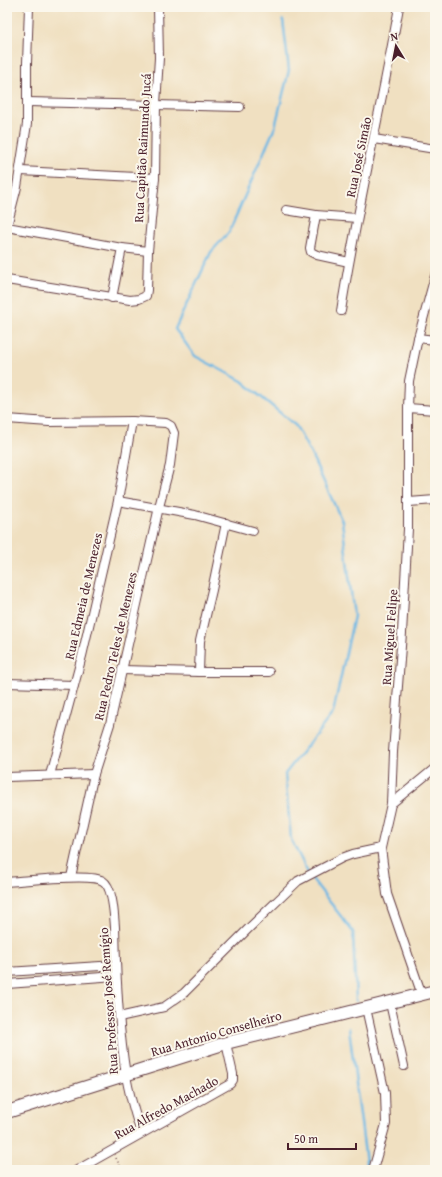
<svg xmlns="http://www.w3.org/2000/svg" width="442" height="1177" font-family="'Gentium Book Plus',serif">
  <style>
    .lines { fill: none; stroke-linecap: round; stroke-linejoin: round }
    .stream { stroke: #6bb7e4; stroke-width: 2.5 }
    .street-casing { stroke: #633c42; stroke-width: 10 }
    .secondary-casing { stroke: #633c42; stroke-width: 14 }
    .path { stroke: #633c42; stroke-width: 1.5; stroke-dasharray: 1 3; stroke-linecap: butt }
    .street { stroke: #fff; stroke-width: 8 }
    .secondary { stroke: #fff; stroke-width: 12 }
    .labels { text-anchor: middle; stroke-width: 4; stroke-linejoin: round; paint-order: stroke }
    .street-label { font-size: 13px; fill: #4a1f2b; stroke: #fbf7ec }
  </style>
  <rect width="100%" height="100%" fill="#fbf7ec"/>
  <filter id="ink" filterUnits="userSpaceOnUse"><feTurbulence type="fractalNoise" baseFrequency=".025" numOctaves="2"/><feDisplacementMap in="SourceGraphic" scale="8" xChannelSelector="R" yChannelSelector="G"/><feConvolveMatrix kernelMatrix="1 2 1 2 8 2 1 2 1" color-interpolation-filters="sRGB"/></filter>
  <filter id="wash" filterUnits="userSpaceOnUse"><feTurbulence type="fractalNoise" baseFrequency=".012" numOctaves="4" result="noise"/><feDisplacementMap in="SourceGraphic" scale="16" xChannelSelector="R" yChannelSelector="G"/><feGaussianBlur stdDeviation="0.9" result="paint"/><feColorMatrix in="noise" values="0 0 0 0 0 0 0 0 0 0 0 0 0 0 0 0 0 1.4 0 .05"/><feComposite in="paint" operator="in"/></filter>
  <g filter="url(#wash)">
    <rect width="100%" height="100%" fill="#f0e0c1"/>
    <g class="lines">
      <g class="stream">
        <polyline points="283,20 289,70 275,127 229,232 211,252 175,329 195,356 242,381 296,426 311,454 342,521 354,616 333,713 285,774 291,839 309,875 353,932 356,1001"/>
        <polyline points="349,1028 367,1170"/>
      </g>
    </g>
  </g>
  <g filter="url(#ink)">
    <g class="lines">
      <defs>
        <g id="street">
          <polyline points="28,102 240,107"/>
          <polyline points="374,139 435,149"/>
          <polyline points="21,171 155,178"/>
          <polyline points="286,210 316,215 357,218"/>
          <polyline points="316,215 310,248 311,252 317,255 349,262"/>
          <polyline points="7,226 17,187 27,124 27,63 29,7"/>
          <polyline points="7,227 122,248 148,251"/>
          <polyline points="7,280 130,300 139,299 146,296 147,290 148,251 155,178 156,104 159,58 158,7"/>
          <polyline points="112,298 122,248"/>
          <path d="M341,311c16,-102 40,-202 58,-304"/>
          <polyline points="418,338 435,340"/>
          <polyline points="408,408 435,410"/>
          <polyline points="7,419 49,422 132,421 166,423 171,426 174,433 170,465 159,507 110,724 94,774 71,877"/>
          <polyline points="118,501 195,515 253,531"/>
          <polyline points="409,502 435,500"/>
          <polyline points="122,670 199,672 269,672"/>
          <polyline points="199,672 200,641 212,590 226,523"/>
          <polyline points="7,683 74,685"/>
          <polyline points="50,775 82,656 118,501 132,421"/>
          <polyline points="7,777 94,774"/>
          <polyline points="391,804 435,768"/>
          <path d="M7,882c17,-1 85,-9 96,-1 10,6 11,34 12,46 1,49 3,99 11,148 3,20 9,39 15,58"/>
          <polyline points="7,972 116,965"/>
          <polyline points="7,984 116,976"/>
          <polyline points="422,995 387,894 381,848 391,804 393,752 402,633 408,529 408,408 409,381 418,338 435,276"/>
          <polyline points="390,1003 404,1066"/>
          <polyline points="366,1008 385,1093 386,1124 373,1170"/>
          <polyline points="119,1017 164,1007 184,993 248,929 298,881 342,858 353,854 381,848"/>
          <polyline points="77,1170 230,1084 233,1080 233,1074 226,1043"/>
        </g>
        <polyline id="secondary" points="7,1112 226,1043 435,991"/>
      </defs>
      <use href="#street" class="street-casing"/>
      <use href="#secondary" class="secondary-casing"/>
      <polyline class="path" points="116,1158 122,1170"/>
      <use href="#street" class="street"/>
      <use href="#secondary" class="secondary"/>
    </g>
  </g>
  <g class="labels">
    <g class="street-label">
      <text transform="translate(142 148) rotate(-87)" y="5">Rua Capitão Raimundo Jucá</text>
      <text transform="translate(358 157) rotate(-78)" y="5">Rua José Simão</text>
      <text transform="translate(83 596) rotate(-77)" y="5">Rua Edmeia de Menezes</text>
      <text transform="translate(389 637) rotate(-86)" y="5">Rua Miguel Felipe</text>
      <text transform="translate(115 646) rotate(-77)" y="5">Rua Pedro Teles de Menezes</text>
      <text transform="translate(108 1001) rotate(-94)" y="5">Rua Professor José Remígio</text>
      <text transform="translate(216 1033) rotate(-16)" y="5">Rua Antonio Conselheiro</text>
      <text transform="translate(166 1107) rotate(-29)" y="5">Rua Alfredo Machado</text>
    </g>
  </g>
  <rect width="442" height="1177" fill="none" stroke="#fbf7ec" stroke-width="24"/>
  <g transform="translate(396 46) rotate(350)" stroke="#fbf7ec" stroke-width="3" paint-order="stroke">
  <path d="M0-3L7 15L0 10L-7 15Z" fill="#4a1f2b"/>
  <text y="-6" font-size="11" font-weight="bold" text-anchor="middle" fill="#4a1f2b">N</text>
  </g>
  <path d="M288 1143v6h68v-6" fill="none" stroke="#4a1f2b" stroke-width="2"/>
  <text x="294" y="1143" font-size="12" fill="#4a1f2b" stroke="#fbf7ec" stroke-width="3" paint-order="stroke">50 m</text>
</svg>
